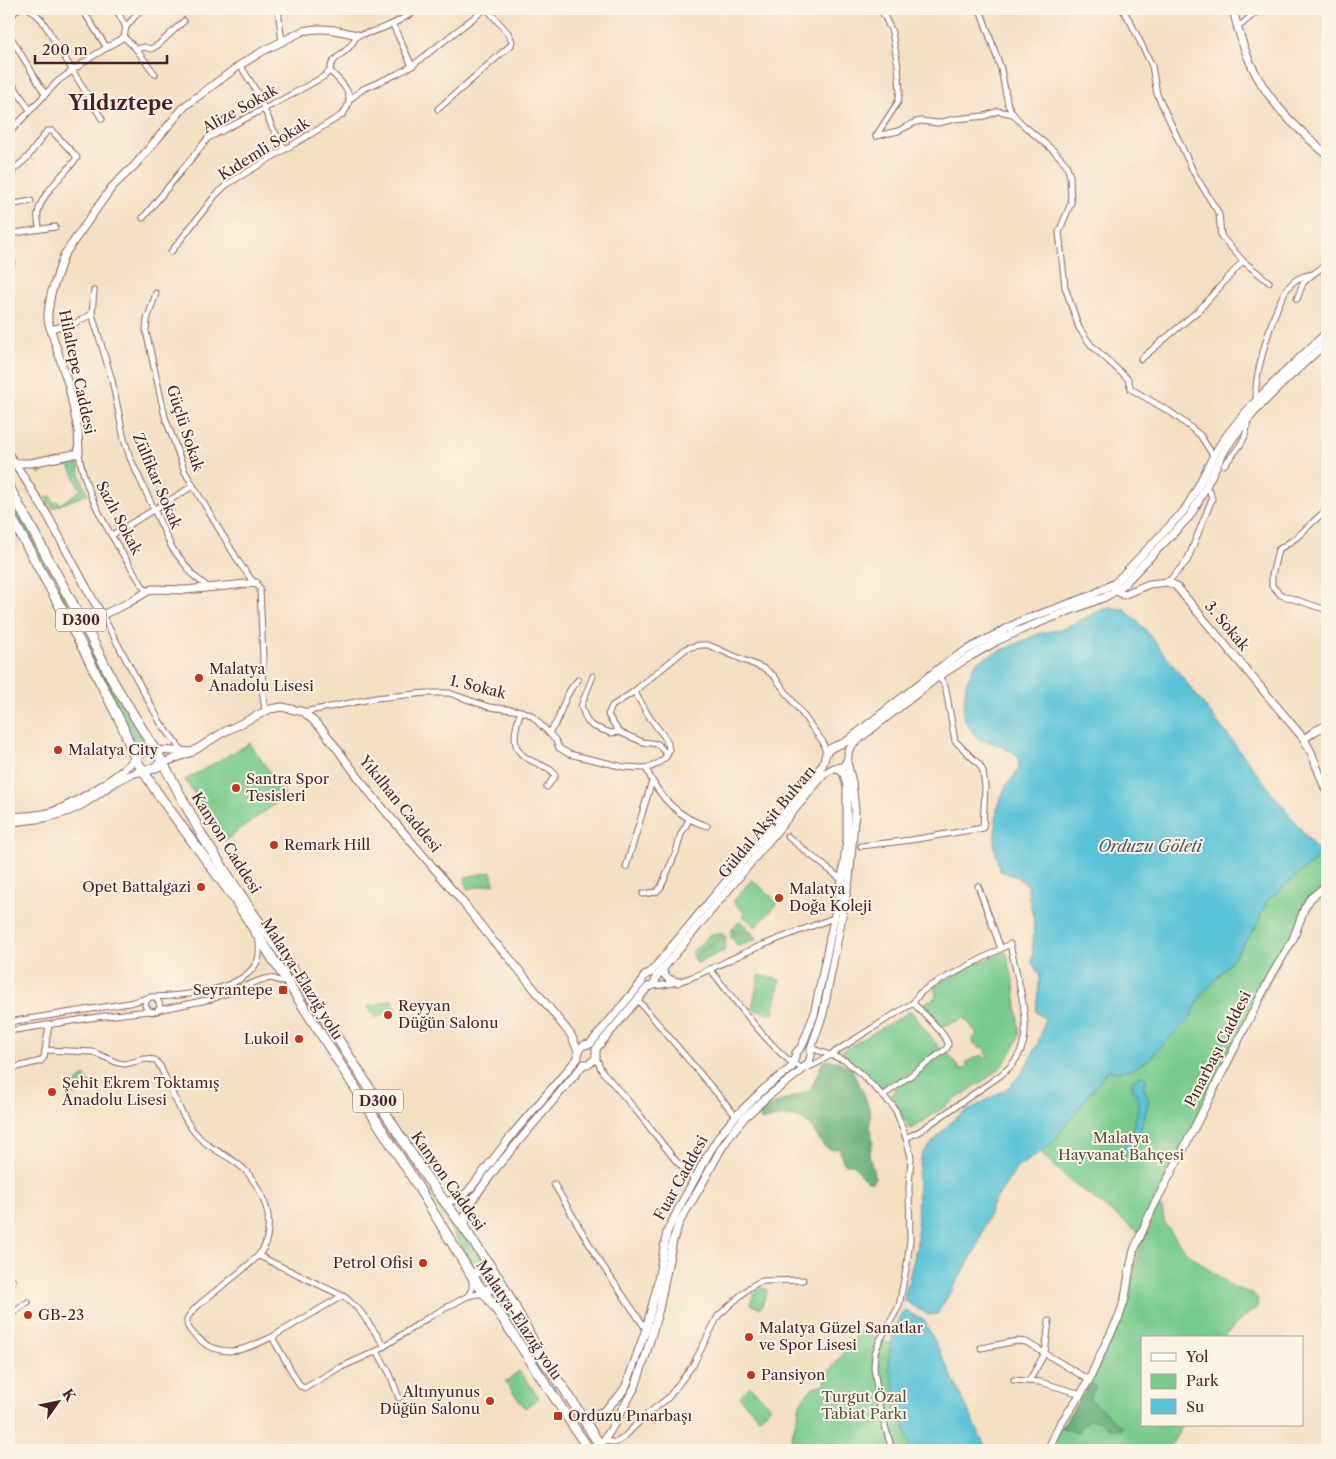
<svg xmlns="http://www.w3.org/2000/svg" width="1336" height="1459" font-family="'Libre Caslon Text',serif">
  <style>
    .green { fill: #77ca8c; stroke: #60745c }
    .forest { fill: #61ae78; stroke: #566652 }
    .water { fill: #5ac3d7; stroke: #527181 }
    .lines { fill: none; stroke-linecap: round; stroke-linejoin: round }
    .street-casing { stroke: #866260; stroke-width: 7 }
    .secondary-casing { stroke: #866260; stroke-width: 9 }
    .highway-casing { stroke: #866260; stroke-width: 11 }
    .street { stroke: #fff; stroke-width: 5 }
    .secondary { stroke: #fff; stroke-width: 7 }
    .highway { stroke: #fff; stroke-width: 9 }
    .poi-dot { fill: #c8321e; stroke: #fcf5e5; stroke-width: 2 }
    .labels { text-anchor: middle; stroke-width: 4; stroke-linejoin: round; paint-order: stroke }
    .shield { fill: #fcf5e5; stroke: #7f5f63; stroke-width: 1 }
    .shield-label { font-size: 14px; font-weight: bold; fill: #4a1f2b }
    .street-label { font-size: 15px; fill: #4a1f2b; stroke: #fcf5e5 }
    .poi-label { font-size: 15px; fill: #4a1f2b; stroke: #fcf5e5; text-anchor: start }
    .park-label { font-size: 15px; fill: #585248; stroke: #fcf5e5 }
    .water-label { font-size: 16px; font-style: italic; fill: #505867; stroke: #fcf5e5 }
    .district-label { font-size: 20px; font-weight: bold; fill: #4a1f2b; stroke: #fcf5e5 }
  </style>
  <rect width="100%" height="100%" fill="#fcf5e5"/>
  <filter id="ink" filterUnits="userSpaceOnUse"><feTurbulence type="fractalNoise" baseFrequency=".02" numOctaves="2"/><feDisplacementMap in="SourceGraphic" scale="10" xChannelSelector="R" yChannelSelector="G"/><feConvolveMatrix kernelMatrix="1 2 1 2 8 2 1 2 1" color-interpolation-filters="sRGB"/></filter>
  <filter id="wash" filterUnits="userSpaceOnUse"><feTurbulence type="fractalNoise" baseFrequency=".0096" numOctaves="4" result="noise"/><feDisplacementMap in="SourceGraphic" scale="20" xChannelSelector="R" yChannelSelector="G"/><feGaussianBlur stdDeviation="1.12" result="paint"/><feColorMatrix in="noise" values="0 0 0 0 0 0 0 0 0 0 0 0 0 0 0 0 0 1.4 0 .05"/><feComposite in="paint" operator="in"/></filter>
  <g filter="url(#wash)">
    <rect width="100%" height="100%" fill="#f4dfc2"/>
    <g class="green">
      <polygon points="77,458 81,477 88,494 52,508 46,498 51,496 54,503 58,501 60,504 64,502 81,490 67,462 57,466 56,464 39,474 36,468 32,470 30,466"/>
      <polygon points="9,496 50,570 99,665 147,744 136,750 74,623 9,504"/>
      <polygon points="250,743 286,796 226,840 185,780"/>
      <polygon points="1321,855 1327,861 1327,885 1311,898 1298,926 1141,1234 1070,1181 1040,1152 1052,1144 1106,1072 1109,1070 1117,1072 1147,1061 1189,1019 1202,994 1223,971 1256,927 1266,902"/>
      <polygon points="491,872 494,884 467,889 465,877"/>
      <polygon points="752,879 778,903 756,927 743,916 745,913 733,902"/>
      <polygon points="740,921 753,933 731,932 730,931"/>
      <polygon points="711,934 724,934 693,957 691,953"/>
      <polygon points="731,934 754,935 758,939 738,946 730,936"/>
      <polygon points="724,936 726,937 724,951 697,963 694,958"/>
      <path d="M1006,952c6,23 11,44 12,68 1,7 2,13 0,19 -5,12 -13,24 -22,33l-84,57 -3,-2 -18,-31 4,-8 52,-36 14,18 7,-3 -2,-5 16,-7 3,4 3,-2 -5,-10h-5l-7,-7 6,-5 -2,-4 -10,-13 -23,9 -6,-3 -12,-10 -1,-10 13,-7 -1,-11 40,-22z"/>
      <polygon points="759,975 780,980 773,1014 752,1009"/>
      <polygon points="392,1000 396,1009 375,1018 368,1007"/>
      <polygon points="911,1011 941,1050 883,1092 860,1067 838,1053"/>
      <polygon points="85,1076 91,1085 75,1095 70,1086"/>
      <polygon points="433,1191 483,1259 473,1266 429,1193"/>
      <polygon points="1159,1205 1162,1208 1165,1224 1185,1251 1231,1286 1253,1294 1258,1299 1257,1307 1236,1324 1223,1338 1142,1338 1142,1425 1183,1425 1168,1450 1051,1450 1061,1427 1088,1388 1128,1306 1139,1247"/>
      <circle cx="487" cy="1277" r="6"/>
      <polygon points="757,1286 768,1290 761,1308 750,1304"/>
      <polygon points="501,1287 546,1369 543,1370 491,1294"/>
      <polygon points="860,1331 896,1346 919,1450 785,1450 789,1447 801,1401 813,1387 825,1384 826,1374 835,1364"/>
      <polygon points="519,1371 539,1397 525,1408 505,1382"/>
      <polygon points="750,1386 771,1407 759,1418 739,1397"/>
    </g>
    <g class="forest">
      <path d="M829,1060l9,1 14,8 13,27 6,19 -1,9 3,19 -4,11 6,24 -3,4c-10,-2 -13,-9 -18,-18h-10l-5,-16 -8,2c-11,-5 -10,-8 -16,-17 -11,-21 -34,-17 -54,-12l-3,-7 18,-11 32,-12 3,-3 12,-27z"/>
      <polygon points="1091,1383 1096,1387 1089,1398 1122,1427 1120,1430 1109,1428 1098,1421 1089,1419 1077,1433 1061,1427"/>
    </g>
    <g class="water">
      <polygon points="1108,607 1125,609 1144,628 1321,855 1266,902 1256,927 1223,971 1202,994 1189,1019 1147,1061 1132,1069 1117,1072 1109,1070 1106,1072 1052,1144 1017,1168 992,1205 976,1250 937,1314 928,1315 904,1300 917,1245 918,1175 922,1154 955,1118 1008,1088 1021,1074 1038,1044 1045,1019 1036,1012 1040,975 1032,963 1034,922 1027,885 1017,877 1000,871 994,846 997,808 1006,786 1019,769 1018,755 996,744 978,739 969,727 963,716 966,684 976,662 1038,634 1064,628"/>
      <polygon points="1140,1076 1144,1076 1147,1082 1144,1082 1143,1087 1149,1101 1136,1144 1138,1156 1135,1159 1122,1149 1129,1142 1138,1109 1139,1100 1133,1088 1131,1081"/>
      <polygon points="904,1311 905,1311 924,1320 947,1366 987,1450 911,1450 889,1368 889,1357 893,1332"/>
    </g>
  </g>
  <g filter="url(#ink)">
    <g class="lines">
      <defs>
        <g id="street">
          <polyline points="30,9 42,20 102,119"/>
          <polyline points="82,9 107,48"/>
          <polyline points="116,9 126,27"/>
          <polyline points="278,9 282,42"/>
          <polyline points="980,9 1001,69 1008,105 1013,114 1022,124 1055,152 1066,164 1070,176 1071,203 1059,232 1065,287 1079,328 1091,345 1128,379 1131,389 1172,413 1200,435 1214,457"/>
          <polyline points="1122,9 1130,21 1152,66 1157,94 1194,173 1219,214 1221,236 1243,261 1269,282"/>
          <polyline points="9,19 17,9"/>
          <polyline points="393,25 412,66"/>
          <polyline points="1237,28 1260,9"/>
          <polyline points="9,34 45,94"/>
          <polyline points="124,37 136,49 144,47 151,49 158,45 184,21"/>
          <polyline points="136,49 155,74"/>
          <polyline points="240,65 257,92 272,127 285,149"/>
          <polyline points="9,79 30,110"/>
          <polyline points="349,100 363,89 397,74 412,66 485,9"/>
          <polyline points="438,109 511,45 512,41 508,33 487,9"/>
          <polyline points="9,133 58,81 90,58 124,37 126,27 141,9"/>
          <polyline points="876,136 898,131 916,122 921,121 938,123 955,119 985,116 998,111 1013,114"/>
          <polyline points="876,136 898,102 900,91 898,66 892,32 881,9"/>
          <path d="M9,189l4,-19 14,-12 20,-27h5l23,24 2,3c-12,15 -36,36 -39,55 -1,5 1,11 1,16"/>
          <polyline points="9,205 31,201"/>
          <path d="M143,218l65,-80 79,-41 36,-20 7,-6c0,-12 13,-16 20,-25 3,-3 5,-7 7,-11 23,-3 42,-13 61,-26"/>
          <polyline points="9,232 15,233 55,227"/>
          <path d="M171,252l44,-56 11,-11 116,-70c16,-19 2,-30 -12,-44"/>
          <polyline points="9,269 12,262"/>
          <polyline points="156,293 147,320 146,331 165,417 185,472 240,564 251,579 260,588 263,658 262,689 265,711"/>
          <polyline points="1297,299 1303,283 1313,274 1327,264"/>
          <polyline points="92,314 94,291"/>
          <polyline points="50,329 76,323 92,314 112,380 124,439 130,458 172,548 194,576 208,587"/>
          <polyline points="1141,359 1199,310 1243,261"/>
          <path d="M1257,400c-6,-18 18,-95 30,-111 7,-10 15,-13 26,-15"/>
          <path d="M79,453c6,47 42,98 67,138"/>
          <path d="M1224,465c11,-13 25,-26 23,-44"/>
          <polyline points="1327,509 1296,538 1278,550 1272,575 1272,586 1281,595 1327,610"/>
          <polyline points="112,535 193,486"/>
          <polyline points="1168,582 1187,561 1212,499 1210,491"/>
          <polyline points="102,615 160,722 184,753"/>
          <polyline points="593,676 581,706 587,721 592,726 611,733 619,732 643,742 658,744 667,755"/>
          <path d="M521,711c-3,8 -6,18 -6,27 0,27 37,24 40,38l-8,11"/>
          <polyline points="304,712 376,698 426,693 449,693 489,707 521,711 531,715 549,733 556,741 559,748 569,754 624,767 643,768 651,767 657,764 666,757 669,750 668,744 666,739 650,718 634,691"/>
          <polyline points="619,732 608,715 612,706 632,693 687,648 700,645 708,645 765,669 774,676 823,742 826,755"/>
          <path d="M549,733c3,-5 7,-9 9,-14 5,-14 9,-28 20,-39"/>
          <path d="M646,768c12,28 31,49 61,58"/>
          <polyline points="787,836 842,880"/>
          <polyline points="861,846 911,840 983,828 985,787 983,771 979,764 955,741 946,690 944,684 937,674"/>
          <polyline points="626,867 652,781"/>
          <polyline points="978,886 1001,949"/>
          <polyline points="643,894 656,892 661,887 676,852 681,834 689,820"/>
          <path d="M710,969c15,18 74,100 95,99 9,-1 25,-13 33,-18 25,-16 50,-32 75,-47l6,-9 9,-7 82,-43c5,26 21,75 13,100 -3,12 -12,23 -22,31l-81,56 -14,7"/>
          <path d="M652,986c33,-1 61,-19 90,-32 31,-14 63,-25 94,-37"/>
          <path d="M155,997c30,-2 89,-5 103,-37 2,-6 1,-14 1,-20"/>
          <polyline points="637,999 736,1116"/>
          <polyline points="158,1010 212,999 261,980 271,978 289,984"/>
          <polyline points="9,1022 129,1003 148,998"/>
          <path d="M9,1031l88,-14 52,-6c23,6 3,-30 -4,-6l4,6"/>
          <polyline points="811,1048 846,1061 863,1076 892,1105 896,1111 906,1138 911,1157 909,1188 910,1240 907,1264 899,1306 879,1342 875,1353 874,1367 879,1405 892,1450"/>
          <path d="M45,1050l48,2 25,11 7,1 20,-5 10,1 5,6c10,21 21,50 35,67 14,16 27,19 43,31 14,10 27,34 30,51 1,11 0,28 -7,37 -12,18 -72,54 -74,68 -2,10 13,20 20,25 24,13 43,2 65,-8l28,49 5,2 32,-19 40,-18 52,-34 39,-21 15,-3"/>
          <polyline points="596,1058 602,1071 635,1109 676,1161 695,1180"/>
          <polyline points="9,1069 41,1061 44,1057 49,1025"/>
          <path d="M883,1096l63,-47c2,-3 3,-4 1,-8 -5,-11 -25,-29 -34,-38"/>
          <polyline points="554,1184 598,1259 646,1329"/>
          <polyline points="259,1256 345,1297 360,1311 384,1345"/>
          <polyline points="9,1284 13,1281"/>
          <polyline points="468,1296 472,1289 472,1278"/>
          <polyline points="9,1316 28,1302"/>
          <polyline points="272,1337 342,1296"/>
          <polyline points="981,1348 1017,1341 1026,1342 1089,1380"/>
          <polyline points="377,1351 390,1374 399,1398"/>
          <polyline points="1014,1380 1040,1382 1081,1394"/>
          <polyline points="1029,1381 1045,1353 1049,1321"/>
          <polyline points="604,1440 615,1443 622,1439 646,1415 668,1398 693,1365 718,1316 750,1287 759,1282 764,1281 803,1280"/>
        </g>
        <g id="secondary">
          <path d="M1233,9c11,51 30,87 68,122 9,8 17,17 26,23"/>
          <polyline points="9,455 15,463 48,516 92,598 102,615 126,604 152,589 186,590 256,583"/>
          <path d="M15,463h16l48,-10 -1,-23 -9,-43 -21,-66v-9l3,-18 13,-39 48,-68 23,-22 50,-59 55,-41 23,-14 40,-20c18,-5 36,0 54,4"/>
          <polyline points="1115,589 1123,595 1149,584 1168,582 1176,586 1304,739 1311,752 1327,793"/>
          <polyline points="1304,739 1315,731 1327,725"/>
          <polyline points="156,750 192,752"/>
          <polyline points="163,763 192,752 222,733 270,709 282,707 304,712 323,730 370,793 461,900 493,941 507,955 571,1035 578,1051"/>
          <path d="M9,817c13,-1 29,-1 42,-5 22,-7 70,-36 84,-54"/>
          <path d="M9,822c23,-2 46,-4 67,-14 23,-11 42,-34 68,-37"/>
          <path d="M662,969c3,9 7,11 16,13"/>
          <path d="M444,1201c12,0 18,-3 26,-12l46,-59 62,-72c-1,-8 3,-14 12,-14l52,-62c1,-6 3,-8 8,-9l172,-207c3,-5 2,-8 4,-12 3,-9 15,-8 21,-13l95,-75 23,-15 56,-30 69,-25 25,-13 68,-71c16,-22 24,-48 39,-70 29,-41 69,-75 105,-110"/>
          <path d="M466,1230l-1,-16 3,-6 5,-9 24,-32 87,-103h5l7,-6v-9l52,-62c6,-1 8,-4 8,-10l169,-204 9,-5 8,-1c5,-4 7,-9 6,-16l6,-8 85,-67 32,-20 26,-15 26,-12 82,-32 15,-9 69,-71c16,-23 24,-50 40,-73 27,-39 64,-70 98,-102"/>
          <polyline points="583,1420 604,1411 620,1395 626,1386 646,1329 656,1291 667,1232 681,1204 709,1153 720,1135 736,1116 765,1088 792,1067 796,1053 802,1046 814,1015 842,880 847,838 847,787 844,774 838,768"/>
          <polyline points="600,1446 610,1431 635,1387 645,1358 659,1309 673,1240 679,1223 702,1184 721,1149 731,1134 744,1118 767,1097 800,1072 809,1062 811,1056 811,1048 823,1014 849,880 855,810 852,782 847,762"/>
          <polyline points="1048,1450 1059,1426 1082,1392 1089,1380 1104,1347 1119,1317 1125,1298 1129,1273 1134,1250 1153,1207 1182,1152 1270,978 1293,939 1305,907 1311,898 1327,885"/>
        </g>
        <g id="highway">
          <polyline points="9,487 86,628 114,683 163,763 204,839 252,912 297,975 427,1178 462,1225 501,1282 544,1361 565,1390 603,1450"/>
          <polyline points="9,513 83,648 122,725 135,758 158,794 234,898 409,1172 472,1276 499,1313 589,1450"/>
          <path d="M135,758c7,-6 12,-9 21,-8"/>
          <polyline points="144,771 154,768 163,763"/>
          <polyline points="472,1276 489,1264"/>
          <polyline points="483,1293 501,1282"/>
        </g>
      </defs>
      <use href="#street" class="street-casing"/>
      <use href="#secondary" class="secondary-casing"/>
      <use href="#highway" class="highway-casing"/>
      <use href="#street" class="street"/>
      <use href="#secondary" class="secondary"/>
      <use href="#highway" class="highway"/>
    </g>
  </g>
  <g class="poi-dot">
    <circle cx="199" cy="678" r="5"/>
    <circle cx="58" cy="750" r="5"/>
    <circle cx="236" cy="788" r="5"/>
    <circle cx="274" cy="845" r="5"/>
    <circle cx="201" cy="887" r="5"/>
    <circle cx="779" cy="898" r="5"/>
    <rect x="278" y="985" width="10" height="10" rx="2.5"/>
    <circle cx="388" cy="1015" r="5"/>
    <circle cx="299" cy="1039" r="5"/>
    <circle cx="52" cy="1092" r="5"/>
    <circle cx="423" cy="1263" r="5"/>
    <circle cx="28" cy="1315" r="5"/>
    <circle cx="749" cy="1337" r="5"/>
    <circle cx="751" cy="1375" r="5"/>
    <circle cx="490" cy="1401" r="5"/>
    <rect x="553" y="1411" width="10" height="10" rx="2.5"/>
  </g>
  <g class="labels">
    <g class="shield">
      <rect x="56" y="608.5" width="50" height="23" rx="4"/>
      <rect x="353" y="1089.5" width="50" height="23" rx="4"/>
    </g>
    <g class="shield-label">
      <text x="81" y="625">D300</text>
      <text x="378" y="1106">D300</text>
    </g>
    <g class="street-label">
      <text transform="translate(240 109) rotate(-29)" y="5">Alize Sokak</text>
      <text transform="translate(264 149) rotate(-32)" y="5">Kıdemli Sokak</text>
      <text transform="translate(77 372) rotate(78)" y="5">Hilaltepe Caddesi</text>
      <text transform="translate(185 428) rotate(72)" y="5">Güçlü Sokak</text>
      <text transform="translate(157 481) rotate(67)" y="5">Zülfikar Sokak</text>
      <text transform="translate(119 518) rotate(62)" y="5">Sazlı Sokak</text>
      <text transform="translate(1227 626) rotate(50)" y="5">3. Sokak</text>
      <text transform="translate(478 687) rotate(14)" y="5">1. Sokak</text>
      <text transform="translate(400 804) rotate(51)" y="5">Yıkılhan Caddesi</text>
      <text transform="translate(767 822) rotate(-50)" y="5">Güldal Akşit Bulvarı</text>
      <text transform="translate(226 843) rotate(58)" y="5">Kanyon Caddesi</text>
      <text transform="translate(302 979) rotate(58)" y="5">Malatya-Elazığ yolu</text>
      <text transform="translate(1218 1049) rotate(-63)" y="5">Pınarbaşı Caddesi</text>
      <text transform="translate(681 1178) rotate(-61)" y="5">Fuar Caddesi</text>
      <text transform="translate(448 1181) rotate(55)" y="5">Kanyon Caddesi</text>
      <text transform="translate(519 1320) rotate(56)" y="5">Malatya-Elazığ yolu</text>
    </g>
    <g class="poi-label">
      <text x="209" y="674">Malatya<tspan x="209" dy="17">Anadolu Lisesi</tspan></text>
      <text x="68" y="755">Malatya City</text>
      <text x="246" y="784">Santra Spor<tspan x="246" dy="17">Tesisleri</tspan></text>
      <text x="284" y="850">Remark Hill</text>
      <text x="191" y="892" text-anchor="end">Opet Battalgazi</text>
      <text x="789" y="894">Malatya<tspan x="789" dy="17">Doğa Koleji</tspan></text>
      <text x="273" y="995" text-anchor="end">Seyrantepe</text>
      <text x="398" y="1011">Reyyan<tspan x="398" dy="17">Düğün Salonu</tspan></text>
      <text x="289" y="1044" text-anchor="end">Lukoil</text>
      <text x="62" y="1088">Şehit Ekrem Toktamış<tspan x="62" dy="17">Anadolu Lisesi</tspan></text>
      <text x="413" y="1268" text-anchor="end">Petrol Ofisi</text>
      <text x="38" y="1320">GB-23</text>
      <text x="759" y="1333">Malatya Güzel Sanatlar<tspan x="759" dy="17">ve Spor Lisesi</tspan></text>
      <text x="761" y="1380">Pansiyon</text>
      <text x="480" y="1397" text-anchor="end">Altınyunus<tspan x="480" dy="17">Düğün Salonu</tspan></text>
      <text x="568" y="1421">Orduzu Pınarbaşı</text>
    </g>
    <g class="park-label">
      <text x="1121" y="1143">Malatya<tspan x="1121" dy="17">Hayvanat Bahçesi</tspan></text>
      <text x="864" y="1402">Turgut Özal<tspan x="864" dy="17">Tabiat Parkı</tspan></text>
    </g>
    <g class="water-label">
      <text x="1150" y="852">Orduzu Göleti</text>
    </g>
    <g class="district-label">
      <text x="121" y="110">Yıldıztepe</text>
    </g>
  </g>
  <rect width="1336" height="1459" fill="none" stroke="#fcf5e5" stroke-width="30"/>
  <rect x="1141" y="1336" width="162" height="90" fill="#fcf5e5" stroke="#b59f9b"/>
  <rect x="1151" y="1353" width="25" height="8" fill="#ffffff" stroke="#b59f9b"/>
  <text x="1186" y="1362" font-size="15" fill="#4a1f2b">Yol</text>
  <rect x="1151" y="1374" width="25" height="15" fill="#77ca8c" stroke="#b59f9b"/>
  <text x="1186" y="1386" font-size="15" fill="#4a1f2b">Park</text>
  <rect x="1151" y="1399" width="25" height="15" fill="#5ac3d7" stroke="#b59f9b"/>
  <text x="1186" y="1412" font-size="15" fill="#4a1f2b">Su</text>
  <g transform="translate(58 1402) rotate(57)" stroke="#fcf5e5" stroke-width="4" paint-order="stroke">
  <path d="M0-4L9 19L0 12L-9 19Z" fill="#4a1f2b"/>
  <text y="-8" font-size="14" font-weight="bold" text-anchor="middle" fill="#4a1f2b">K</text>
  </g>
  <path d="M35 55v8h132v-8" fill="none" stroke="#4a1f2b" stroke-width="2.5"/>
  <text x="42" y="55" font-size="15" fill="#4a1f2b" stroke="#fcf5e5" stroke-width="4" paint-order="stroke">200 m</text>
</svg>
